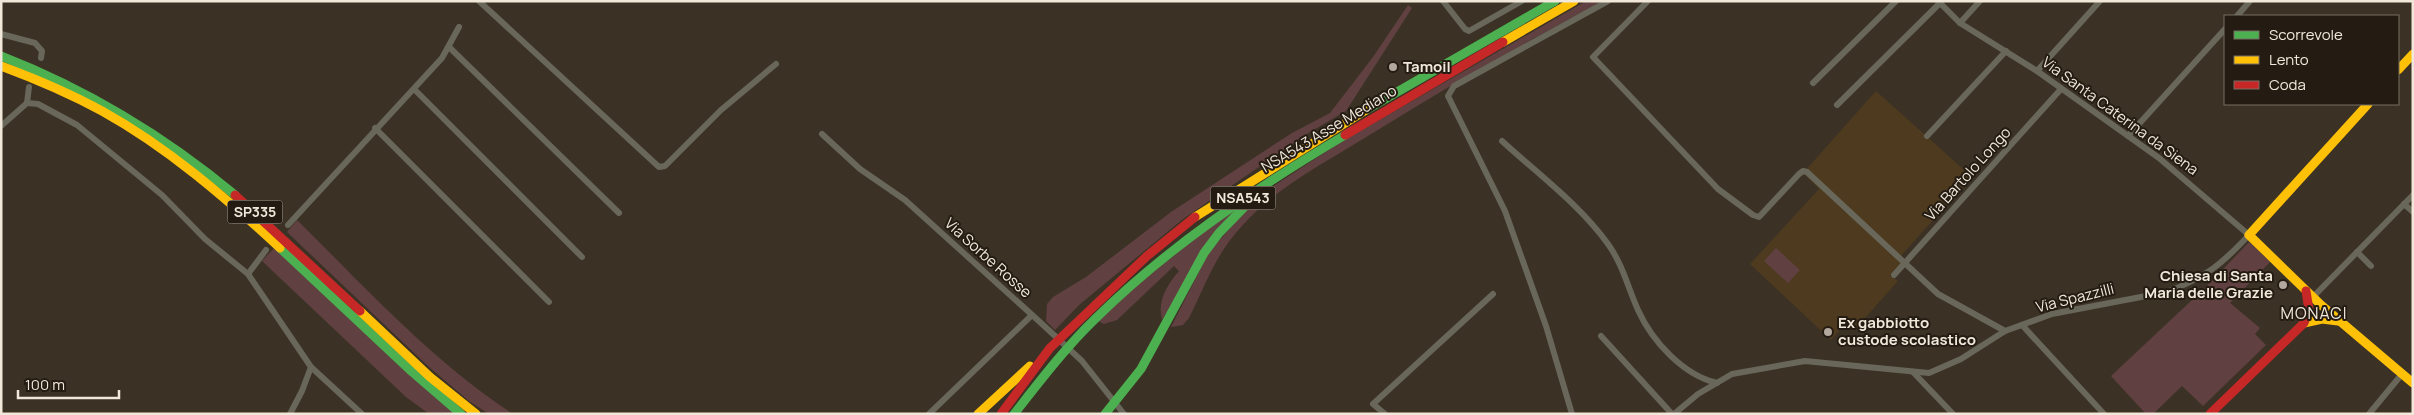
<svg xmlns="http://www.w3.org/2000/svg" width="2414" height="415" font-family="Manrope,sans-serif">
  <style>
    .built { fill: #4d3a1f }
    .green { fill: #604041 }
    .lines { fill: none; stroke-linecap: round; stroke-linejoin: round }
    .street { stroke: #68675a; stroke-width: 6 }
    .fast { stroke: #4caf50; stroke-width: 9 }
    .slow { stroke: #ffc107; stroke-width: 9 }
    .jam { stroke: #c62828; stroke-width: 9 }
    .poi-dot { fill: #b2a89b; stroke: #241c13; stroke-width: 2 }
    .labels { text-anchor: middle; stroke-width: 4; stroke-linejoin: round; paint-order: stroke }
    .shield { fill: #241c13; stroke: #b4ab9e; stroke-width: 1 }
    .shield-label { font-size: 14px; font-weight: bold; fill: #f2e8da }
    .poi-label { font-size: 15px; font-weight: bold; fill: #f2e8da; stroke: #241c13; text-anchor: start }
    .street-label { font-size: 15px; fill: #f2e8da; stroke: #241c13 }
    .neighbourhood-label { font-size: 16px; letter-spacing: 1px; fill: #f2e8da; stroke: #241c13 }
  </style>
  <rect width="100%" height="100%" fill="#3b3225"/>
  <polygon class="built" points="1876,91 1972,177 1898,259 1901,263 1890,276 1898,281 1857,327 1849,320 1831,340 1750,264 1819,189 1803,173"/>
  <g class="green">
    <path d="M1586,1h17c-82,43 -161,89 -240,138 -42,26 -89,50 -122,88 -27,30 -35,57 -52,91l-6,7 -12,2 38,-75 45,-51 21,-16 66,-43z"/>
    <polygon points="1408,5 1412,8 1346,111 1310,132 1183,219 1079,305 1055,330 1046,321 1047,304 1053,297 1086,277 1171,212 1292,133 1330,113 1373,57"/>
    <path d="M1240,202l-78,118c-5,-19 5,-35 17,-49l-5,-5 -57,54 -13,4 -6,-3 6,-9z"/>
    <path d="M297,220c69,68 134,140 216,194h-24l-20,-13 -40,-34 -142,-135z"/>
    <polygon points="2249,242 2270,262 2230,303 2260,328 2255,334 2266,345 2203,406 2182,386 2153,414 2146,414 2111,376 2208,285"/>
    <polygon points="275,247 455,414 429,414 406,397 262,261"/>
    <polygon points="1776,248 1800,270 1788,283 1764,261"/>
  </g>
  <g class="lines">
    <g class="street">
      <polyline points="479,1 659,167 665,166 721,110 776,64"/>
      <polyline points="1443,1 1465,29 1469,31 1522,1"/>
      <polyline points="1648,1 1593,57 1718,189 1753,215 1759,217 1799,174 1803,171 1807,172 1938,294 2005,331"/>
      <polyline points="2237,16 2250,1"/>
      <polyline points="1960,23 1980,1"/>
      <polyline points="1,34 35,43 42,51 41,58"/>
      <polyline points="449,47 619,213"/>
      <polyline points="2037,71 2100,1"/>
      <polyline points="1813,83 1896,1"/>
      <polyline points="414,89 582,257"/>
      <polyline points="27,103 38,104 77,125 162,195 205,239 248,274 311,367 362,414"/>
      <polyline points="27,103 29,87"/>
      <polyline points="1837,105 1940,3"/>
      <polyline points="1,126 27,103"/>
      <polyline points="375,128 549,302"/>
      <polyline points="822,134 860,169 905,200 1041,323 1082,361 1124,414"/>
      <polyline points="1927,136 2006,51"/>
      <polyline points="2128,136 2225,29"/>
      <path d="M1502,141c36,33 78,64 106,103 15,21 20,44 30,66 14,31 45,65 79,73"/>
      <polyline points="2404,204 2413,212"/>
      <polyline points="288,225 442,58 459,27"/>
      <polyline points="2357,252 2371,266"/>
      <polyline points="248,274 266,250"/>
      <polyline points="1894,275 2061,89"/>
      <polyline points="2313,297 2413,195"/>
      <polyline points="2022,325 2104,414"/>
      <polyline points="1601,336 1672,414"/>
      <polyline points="1913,372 1953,414"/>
      <polyline points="290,414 302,391 311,367"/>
      <polyline points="929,414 1032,315"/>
      <polyline points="1385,414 1373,404 1493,294"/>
      <polyline points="1572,414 1546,326 1505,211 1448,96 1454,86 1608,1"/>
      <path d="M1674,414l24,-20 34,-20 73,-13 124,12 32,-14 44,-28 47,-17 115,-22c39,-15 54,-27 82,-57l-90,-77 -122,-87 -77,-48 -22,-22"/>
      <polyline points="2369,414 2402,374"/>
    </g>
    <g class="fast">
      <path d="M1,56c87,34 163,80 234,139"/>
      <polyline points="1366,110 1555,1"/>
      <polyline points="280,248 409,369 461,414"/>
      <path d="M1014,414c26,-33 51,-66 81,-95 74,-73 161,-131 250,-184"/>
      <polyline points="1105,414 1141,369 1204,253 1219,233 1253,198"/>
    </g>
    <g class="slow">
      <polyline points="1503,42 1574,1"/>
      <path d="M1,66c35,13 68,27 101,45 65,36 123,86 178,137"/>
      <polyline points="2398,70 2413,54"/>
      <polyline points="2368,104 2249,235 2321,305 2413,383"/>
      <polyline points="1195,217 1366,110"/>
      <polyline points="360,311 430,377 476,414"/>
      <polyline points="2304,323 2322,319 2338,321"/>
      <polyline points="978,414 1030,366"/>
    </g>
    <g class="jam">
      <polyline points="1345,135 1503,42"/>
      <polyline points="235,195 360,311"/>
      <polyline points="1001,414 1050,348 1147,256 1195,217"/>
      <polyline points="2210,414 2304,323 2309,310 2306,291"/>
    </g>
  </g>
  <g class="poi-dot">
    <circle cx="1393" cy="67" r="5"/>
    <circle cx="2283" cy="285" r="5"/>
    <circle cx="1828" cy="332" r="5"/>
  </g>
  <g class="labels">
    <g class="shield">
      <rect x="1210.5" y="186.5" width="65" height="23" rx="4"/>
      <rect x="227.5" y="200.5" width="55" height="23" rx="4"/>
    </g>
    <g class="shield-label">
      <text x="1243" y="203">NSA543</text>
      <text x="255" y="217">SP335</text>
    </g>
    <g class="poi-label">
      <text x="1403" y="72">Tamoil</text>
      <text x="2273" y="281" text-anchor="end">Chiesa di Santa<tspan x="2273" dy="17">Maria delle Grazie</tspan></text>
      <text x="1838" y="328">Ex gabbiotto<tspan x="1838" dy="17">custode scolastico</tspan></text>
    </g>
    <g class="street-label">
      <text transform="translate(2120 116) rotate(36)" y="5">Via Santa Caterina da Siena</text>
      <text transform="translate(1329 129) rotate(-31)" y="5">NSA543 Asse Mediano</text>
      <text transform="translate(1968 174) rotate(-48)" y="5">Via Bartolo Longo</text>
      <text transform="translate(988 258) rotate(42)" y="5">Via Sorbe Rosse</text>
      <text transform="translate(2075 298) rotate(-14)" y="5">Via Spazzilli</text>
    </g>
    <g class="neighbourhood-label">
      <text x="2314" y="319">MONACI</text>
    </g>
  </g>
  <rect width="2414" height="415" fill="none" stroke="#f2e8da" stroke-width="5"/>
  <rect x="2224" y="15" width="175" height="90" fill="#241c13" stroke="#766e63"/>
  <rect x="2234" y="31" width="25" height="8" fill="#4caf50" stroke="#766e63"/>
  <text x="2269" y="40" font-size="15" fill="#f2e8da">Scorrevole</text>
  <rect x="2234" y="56" width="25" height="8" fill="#ffc107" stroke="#766e63"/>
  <text x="2269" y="65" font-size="15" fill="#f2e8da">Lento</text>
  <rect x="2234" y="81" width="25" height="8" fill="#c62828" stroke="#766e63"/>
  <text x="2269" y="90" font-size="15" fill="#f2e8da">Coda</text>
  <path d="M18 390v8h101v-8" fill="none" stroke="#f2e8da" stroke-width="2.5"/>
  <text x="25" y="390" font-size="15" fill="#f2e8da" stroke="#241c13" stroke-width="4" paint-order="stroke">100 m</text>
</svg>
